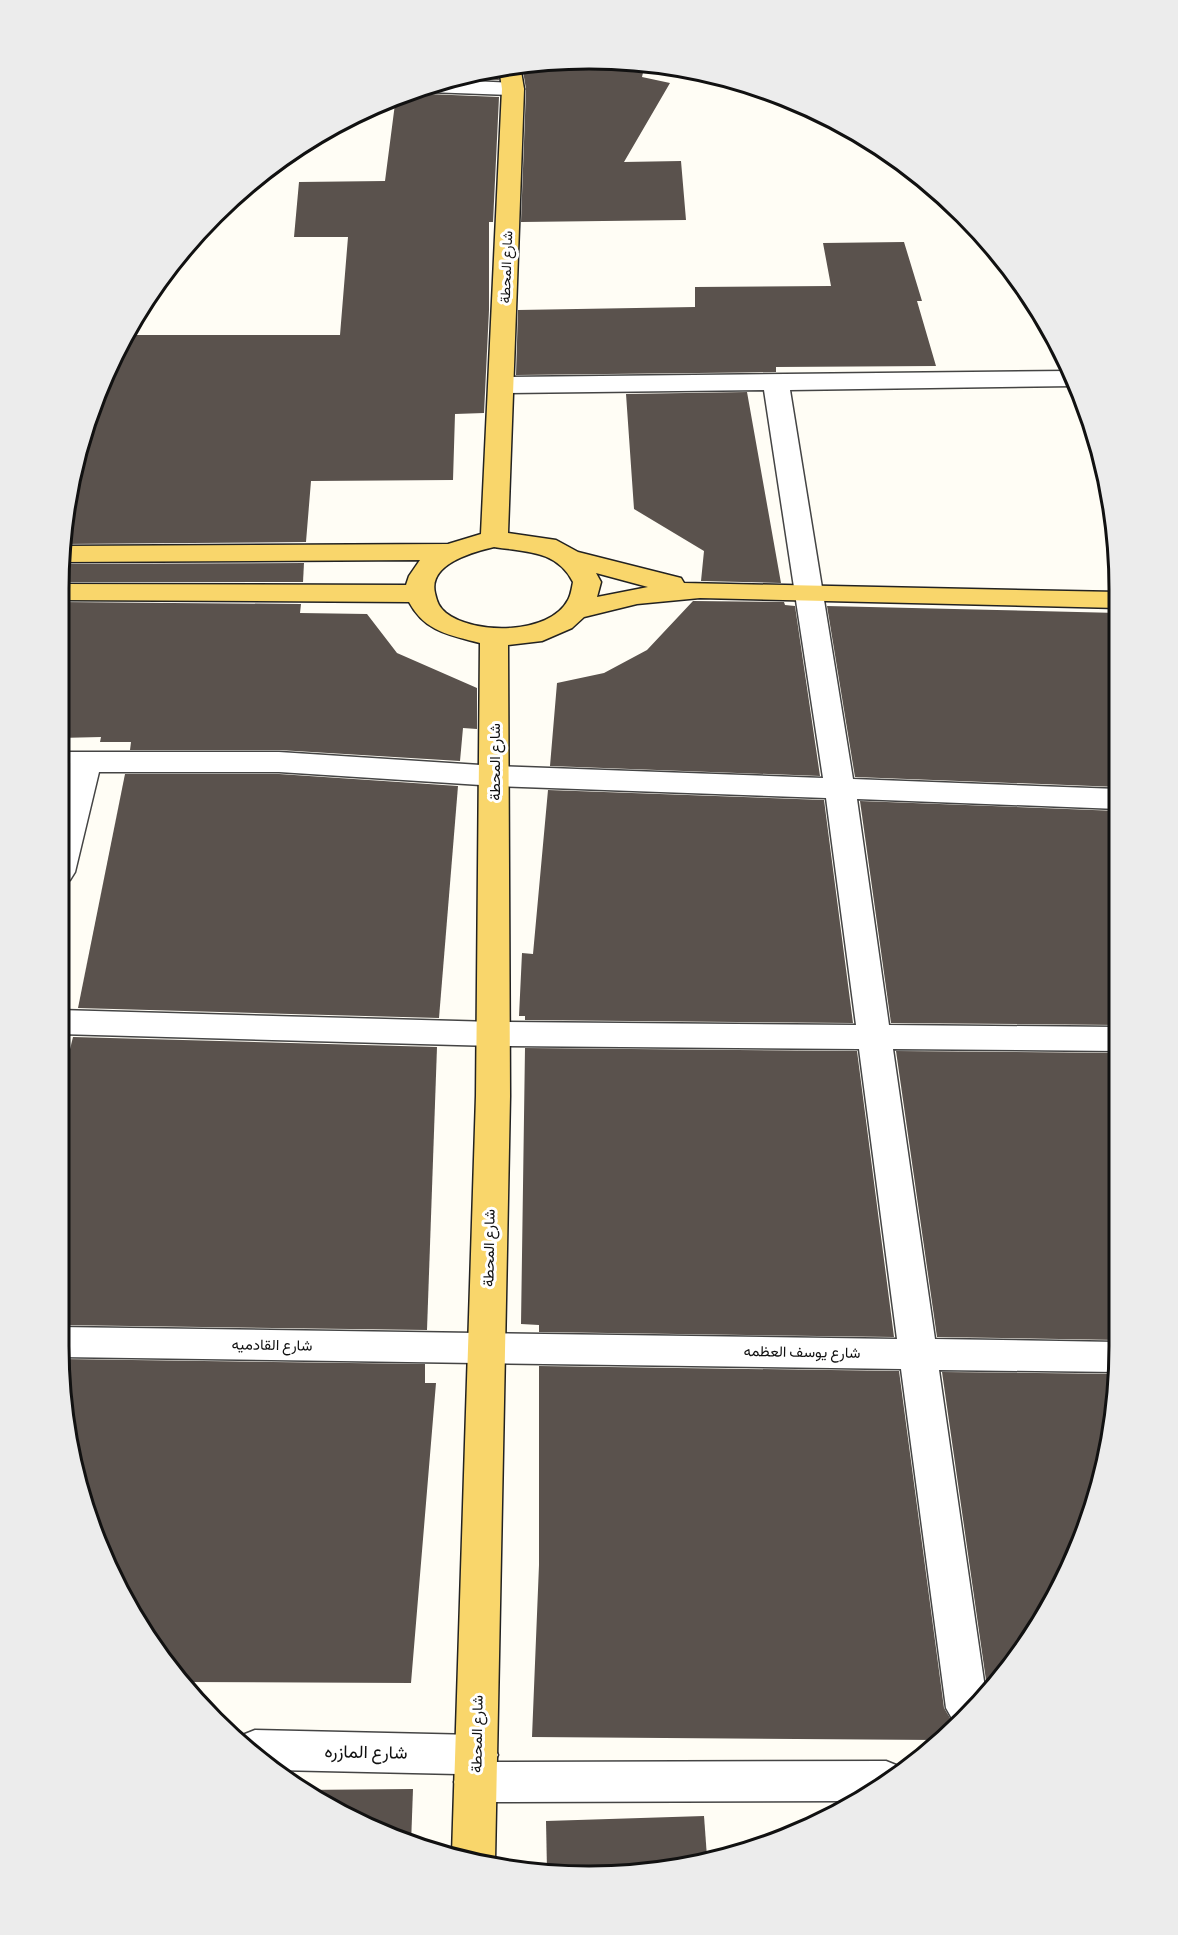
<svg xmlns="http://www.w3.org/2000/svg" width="1178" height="1935" font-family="Literata,Vazirmatn,serif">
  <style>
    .building { fill: #5a524d }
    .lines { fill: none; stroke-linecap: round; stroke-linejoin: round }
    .minor-casing { stroke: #444; stroke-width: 3 }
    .major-casing { stroke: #222; stroke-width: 3 }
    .minor { fill: #fff; fill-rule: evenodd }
    .major { fill: #f9d66b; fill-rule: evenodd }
    .labels { text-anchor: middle; stroke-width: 6; stroke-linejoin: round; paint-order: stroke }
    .far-street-label { font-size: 14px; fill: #111; stroke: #fff }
    .street-label { font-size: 15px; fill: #111; stroke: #fff }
    .near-street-label { font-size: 18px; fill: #111; stroke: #fff }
    .rim { fill: none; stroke: #111; stroke-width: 3 }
  </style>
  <rect width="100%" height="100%" fill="#fffdf5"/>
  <g class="building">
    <polygon points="589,58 645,64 642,77 670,83 624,162 681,161 686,220 521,222 526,89 522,65"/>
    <polygon points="497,68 499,80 455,78 486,69"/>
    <polygon points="417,89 428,94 499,97 493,222 489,222 489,310 484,413 455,414 453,480 311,481 306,542 62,544 87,418 128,335 340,335 348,237 294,237 299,182 385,181 396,96"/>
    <polygon points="904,242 922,301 917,301 936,366 776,367 776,372 516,375 518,310 695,307 695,287 831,286 823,243"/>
    <polygon points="747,392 781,583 701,581 704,551 634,509 626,394"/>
    <polygon points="304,563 303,582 60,582 60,564"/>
    <polygon points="693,601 784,602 785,605 795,606 820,776 550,766 557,683 604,673 647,650"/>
    <polygon points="60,602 301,604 300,613 367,614 397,653 477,688 477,729 463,728 460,761 279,750 130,750 131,742 100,742 101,737 59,738"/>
    <polygon points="827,606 1118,613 1118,787 855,777"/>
    <polygon points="125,774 279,774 458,786 439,1018 78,1008"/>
    <polygon points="548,790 824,800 853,1023 525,1020 525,1016 519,1016 522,953 533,954"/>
    <polygon points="860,801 1118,811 1118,1025 891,1023"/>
    <polygon points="73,1037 437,1047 427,1330 59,1325 59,1094"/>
    <polygon points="525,1048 857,1051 894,1337 539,1332 539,1325 521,1324"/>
    <polygon points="896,1051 1118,1053 1118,1340 937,1337"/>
    <polygon points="61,1359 425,1364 425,1383 436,1383 411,1683 182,1682 168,1669 87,1516"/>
    <polygon points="539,1366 899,1371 944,1708 953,1723 937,1740 532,1737 539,1565"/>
    <polygon points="942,1372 1118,1374 1091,1517 1030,1641 987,1687"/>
    <polygon points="413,1789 411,1844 300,1790"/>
    <polygon points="704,1816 707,1857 589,1876 547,1870 546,1821"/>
  </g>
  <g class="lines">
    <defs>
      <g id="minor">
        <polygon points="448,80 513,83 521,84 524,89 521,94 513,95 428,92 419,89"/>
        <polygon points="1068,371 1074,386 790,390 853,779 1118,789 1118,809 857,799 889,1025 1118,1027 1118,1051 893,1049 935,1339 1118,1342 1118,1372 939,1370 985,1688 954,1722 946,1708 901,1369 60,1357 59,1327 897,1339 859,1049 494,1046 59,1034 59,1010 494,1022 856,1025 826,798 496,786 279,772 99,772 75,872 70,880 59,883 59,807 68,772 59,772 59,752 279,752 496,766 823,778 764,390 502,393 493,390 489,385 493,380 502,377"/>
        <polygon points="255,1730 476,1735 491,1741 498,1755 494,1762 886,1761 901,1767 903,1771 848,1801 476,1802 461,1796 454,1782 458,1774 276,1770 240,1736"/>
      </g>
      <path id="major" d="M520,65l4,24 -16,444 48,7 22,12 103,26 3,5 434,9v16l-418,-10 -63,6 -53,13 -12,11 -30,13 -34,4 2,451 -15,765 -43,-7 24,-758 4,-453c-30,-8 -55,-11 -71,-41l-349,-2v-16l346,1 3,-9 11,-16 -360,2 1,-16 387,-2 33,-10 21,-445 -3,-22zM494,547c32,5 63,3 79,35 -1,5 -2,13 -5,18 -18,35 -94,35 -122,13 -7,-6 -9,-11 -11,-20 -7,-29 38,-41 59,-46zM596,573l52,14 -51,10 4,-15z"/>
    </defs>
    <use href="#minor" class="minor-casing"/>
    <use href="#major" class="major-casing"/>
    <use href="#minor" class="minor"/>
    <use href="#major" class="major"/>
  </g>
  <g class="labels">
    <g class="far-street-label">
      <text transform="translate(506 267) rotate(-88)" y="5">شارع المحطة</text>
    </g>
    <g class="street-label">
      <text transform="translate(495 762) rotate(-90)" y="5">شارع المحطة</text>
      <text transform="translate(489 1248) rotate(-89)" y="5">شارع المحطة</text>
      <text transform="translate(272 1345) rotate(1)" y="5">شارع القادميه</text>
      <text transform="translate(802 1352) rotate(1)" y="5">شارع يوسف العظمه</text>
      <text transform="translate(477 1734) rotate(-89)" y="5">شارع المحطة</text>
    </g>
    <g class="near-street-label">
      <text transform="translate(366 1752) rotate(1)" y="6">شارع المازره</text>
    </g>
  </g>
  <path d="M0 0H1178V1935H0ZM589 69H589A520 520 0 0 1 1109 589V1346A520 520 0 0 1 589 1866H589A520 520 0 0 1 69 1346V589A520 520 0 0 1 589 69Z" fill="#ececec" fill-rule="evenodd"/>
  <path class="rim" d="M589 69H589A520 520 0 0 1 1109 589V1346A520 520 0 0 1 589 1866H589A520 520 0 0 1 69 1346V589A520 520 0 0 1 589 69Z"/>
</svg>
